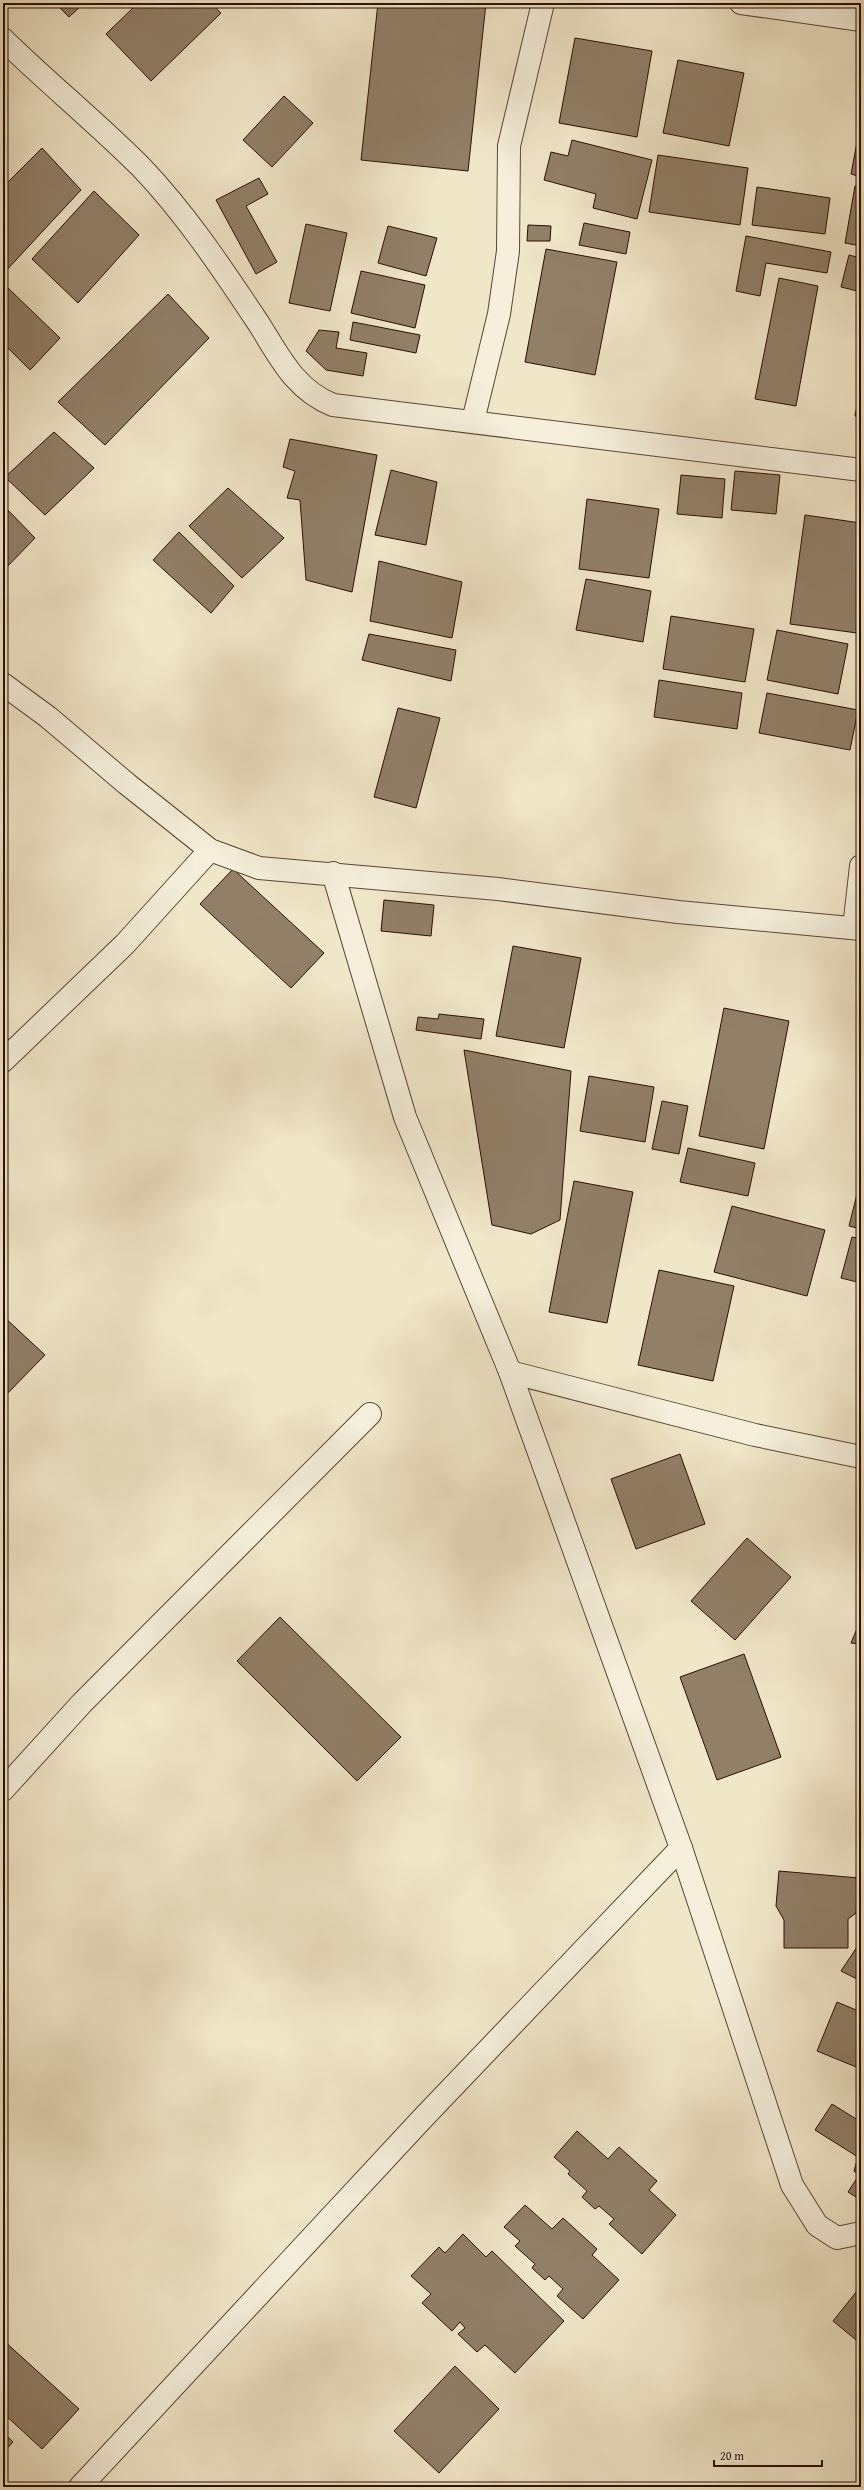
<svg xmlns="http://www.w3.org/2000/svg" width="864" height="2490" font-family="'Gentium Book Plus',serif">
  <style>
    .building { fill: #917f68; stroke: #2b0f00 }
    .lines { fill: none; stroke-linecap: round; stroke-linejoin: round }
    .street-casing { stroke: #5c4532; stroke-width: 24 }
    .street { stroke: #f5efdb; stroke-width: 22 }
  </style>
  <rect width="100%" height="100%" fill="#f0e6c8"/>
  <filter id="stains"><feTurbulence type="fractalNoise" baseFrequency=".005" numOctaves="4"/><feColorMatrix values="0 0 0 0 .2 0 0 0 0 .09 0 0 0 0 .02 0 0 0 .5 -.17"/></filter>
  <radialGradient id="worn" r=".72"><stop offset=".6" stop-color="#630" stop-opacity="0"/><stop offset="1" stop-color="#630" stop-opacity=".3"/></radialGradient>
  <g class="building">
    <polygon points="55,3 84,3 69,17"/>
    <polygon points="138,3 211,3 221,13 151,81 106,34"/>
    <polygon points="378,3 486,3 468,171 361,160"/>
    <polygon points="575,38 652,51 637,137 559,123"/>
    <polygon points="678,60 744,73 729,146 663,133"/>
    <polygon points="284,96 313,123 272,167 243,140"/>
    <polygon points="861,121 861,177 851,174"/>
    <polygon points="572,140 652,160 637,219 593,208 596,194 544,180 551,152 568,156"/>
    <polygon points="42,148 81,190 3,274 3,187"/>
    <polygon points="658,155 748,168 740,225 649,212"/>
    <polygon points="259,178 268,194 246,206 277,262 256,274 216,200"/>
    <polygon points="855,186 861,187 861,246 845,243"/>
    <polygon points="757,187 830,198 825,234 752,225"/>
    <polygon points="94,191 139,235 78,303 32,259"/>
    <polygon points="584,223 630,232 626,254 579,245"/>
    <polygon points="306,224 347,233 330,311 289,303"/>
    <polygon points="528,225 551,226 550,241 527,241"/>
    <polygon points="388,226 437,238 426,276 378,263"/>
    <polygon points="746,236 831,252 827,273 766,263 760,296 736,291"/>
    <polygon points="546,249 617,262 595,375 525,362"/>
    <polygon points="849,255 861,258 861,292 841,287"/>
    <polygon points="361,271 425,285 415,328 351,313"/>
    <polygon points="779,278 818,286 796,406 755,399"/>
    <polygon points="8,288 60,338 30,370 3,343 3,293"/>
    <polygon points="168,294 209,338 105,445 58,402"/>
    <polygon points="353,322 420,335 416,353 350,340"/>
    <polygon points="319,330 339,332 336,348 367,353 363,376 326,370 306,351"/>
    <polygon points="861,384 861,417 855,416"/>
    <polygon points="54,432 94,468 45,515 5,477"/>
    <polygon points="290,439 377,455 352,592 306,580 300,500 287,498 295,471 283,467"/>
    <polygon points="391,470 437,482 426,545 375,535"/>
    <polygon points="735,471 780,475 776,514 731,510"/>
    <polygon points="681,475 725,479 722,518 677,514"/>
    <polygon points="228,488 284,538 242,578 189,526"/>
    <polygon points="587,499 659,509 649,578 579,569"/>
    <polygon points="3,505 35,538 3,571"/>
    <polygon points="805,515 861,523 861,608 857,633 790,624"/>
    <polygon points="179,532 234,586 211,613 153,560"/>
    <polygon points="379,561 462,582 452,638 370,621"/>
    <polygon points="586,579 651,591 643,642 576,630"/>
    <polygon points="671,616 754,629 745,682 663,669"/>
    <polygon points="777,630 848,644 838,694 767,680"/>
    <polygon points="369,634 456,650 451,681 362,660"/>
    <polygon points="659,680 742,693 737,729 654,717"/>
    <polygon points="767,693 858,710 850,750 759,733"/>
    <polygon points="398,708 440,718 416,808 374,797"/>
    <polygon points="233,869 324,953 291,988 200,904"/>
    <polygon points="384,900 434,905 431,936 381,931"/>
    <polygon points="513,946 581,958 564,1048 496,1036"/>
    <polygon points="724,1008 789,1021 764,1149 699,1136"/>
    <polygon points="439,1014 484,1019 481,1039 416,1030 418,1017 438,1019"/>
    <polygon points="464,1050 571,1071 560,1220 531,1234 492,1225"/>
    <polygon points="589,1076 654,1087 645,1142 580,1131"/>
    <polygon points="662,1101 688,1106 679,1154 652,1149"/>
    <polygon points="688,1148 755,1163 748,1196 680,1182"/>
    <polygon points="861,1178 861,1229 849,1226"/>
    <polygon points="574,1181 633,1192 607,1323 549,1312"/>
    <polygon points="732,1206 825,1230 807,1296 714,1272"/>
    <polygon points="852,1237 861,1239 861,1283 841,1278"/>
    <polygon points="659,1270 734,1286 713,1381 638,1365"/>
    <polygon points="3,1316 45,1355 3,1398"/>
    <polygon points="680,1454 705,1524 636,1549 611,1479"/>
    <polygon points="747,1538 791,1577 735,1640 691,1601"/>
    <polygon points="280,1617 401,1737 357,1781 237,1661"/>
    <polygon points="861,1619 861,1644 851,1643"/>
    <polygon points="744,1654 781,1757 717,1780 680,1677"/>
    <polygon points="779,1871 859,1878 856,1913 848,1919 848,1948 784,1948 784,1920 776,1906"/>
    <polygon points="861,1941 861,1981 841,1971"/>
    <polygon points="837,2002 861,2012 861,2069 817,2051"/>
    <polygon points="832,2104 861,2122 861,2200 848,2192 859,2175 854,2171 858,2157 815,2130"/>
    <polygon points="577,2131 608,2159 619,2147 657,2181 649,2190 676,2215 642,2254 609,2224 614,2219 599,2206 595,2209 582,2197 587,2191 568,2174 570,2171 554,2157"/>
    <polygon points="525,2205 552,2229 563,2218 597,2249 592,2255 619,2280 583,2319 557,2296 563,2289 549,2276 545,2280 532,2268 535,2264 515,2246 520,2241 504,2227"/>
    <polygon points="463,2234 486,2257 492,2251 564,2321 515,2373 485,2345 477,2352 458,2334 465,2328 460,2322 452,2331 422,2303 431,2294 411,2276 439,2247 445,2253"/>
    <polygon points="861,2286 861,2344 833,2321"/>
    <polygon points="3,2340 79,2409 42,2449 3,2413"/>
    <polygon points="455,2366 499,2409 439,2473 394,2431"/>
    <polygon points="3,2432 13,2442 3,2453"/>
  </g>
  <g class="lines">
    <defs>
      <g id="street">
        <polyline points="741,3 861,20"/>
        <path d="M3,39c45,44 94,84 138,128 45,47 82,103 118,157 20,32 36,66 74,81l528,65"/>
        <polyline points="473,421 499,314 508,251 509,146 543,3"/>
        <polyline points="3,684 48,717 127,784 210,850 259,868 498,889 678,912 861,929"/>
        <polyline points="333,873 405,1117 510,1372 681,1848 792,2185 817,2225 837,2238 861,2233"/>
        <polyline points="854,928 861,866"/>
        <polyline points="3,1061 125,944 210,850"/>
        <polyline points="510,1372 755,1435 861,1457"/>
        <polyline points="3,1790 82,1703 370,1414"/>
        <polyline points="80,2487 422,2119 681,1848"/>
      </g>
    </defs>
    <use href="#street" class="street-casing"/>
    <use href="#street" class="street"/>
  </g>
  <rect width="864" height="2490" fill="none" stroke="#f0e6c8" stroke-width="16"/>
  <rect x="4" y="4" width="856" height="2482" fill="none" stroke="#2b0f00" stroke-width="2"/>
  <rect x="8" y="8" width="848" height="2474" fill="none" stroke="#2b0f00"/>
  <path d="M714 2460v6h108v-6" fill="none" stroke="#2b0f00" stroke-width="2"/>
  <text x="720" y="2460" font-size="12" fill="#2b0f00" stroke="#f5efdb" stroke-width="3" paint-order="stroke">20 m</text>
  <rect width="100%" height="100%" filter="url(#stains)"/>
  <rect width="100%" height="100%" fill="url(#worn)"/>
</svg>
